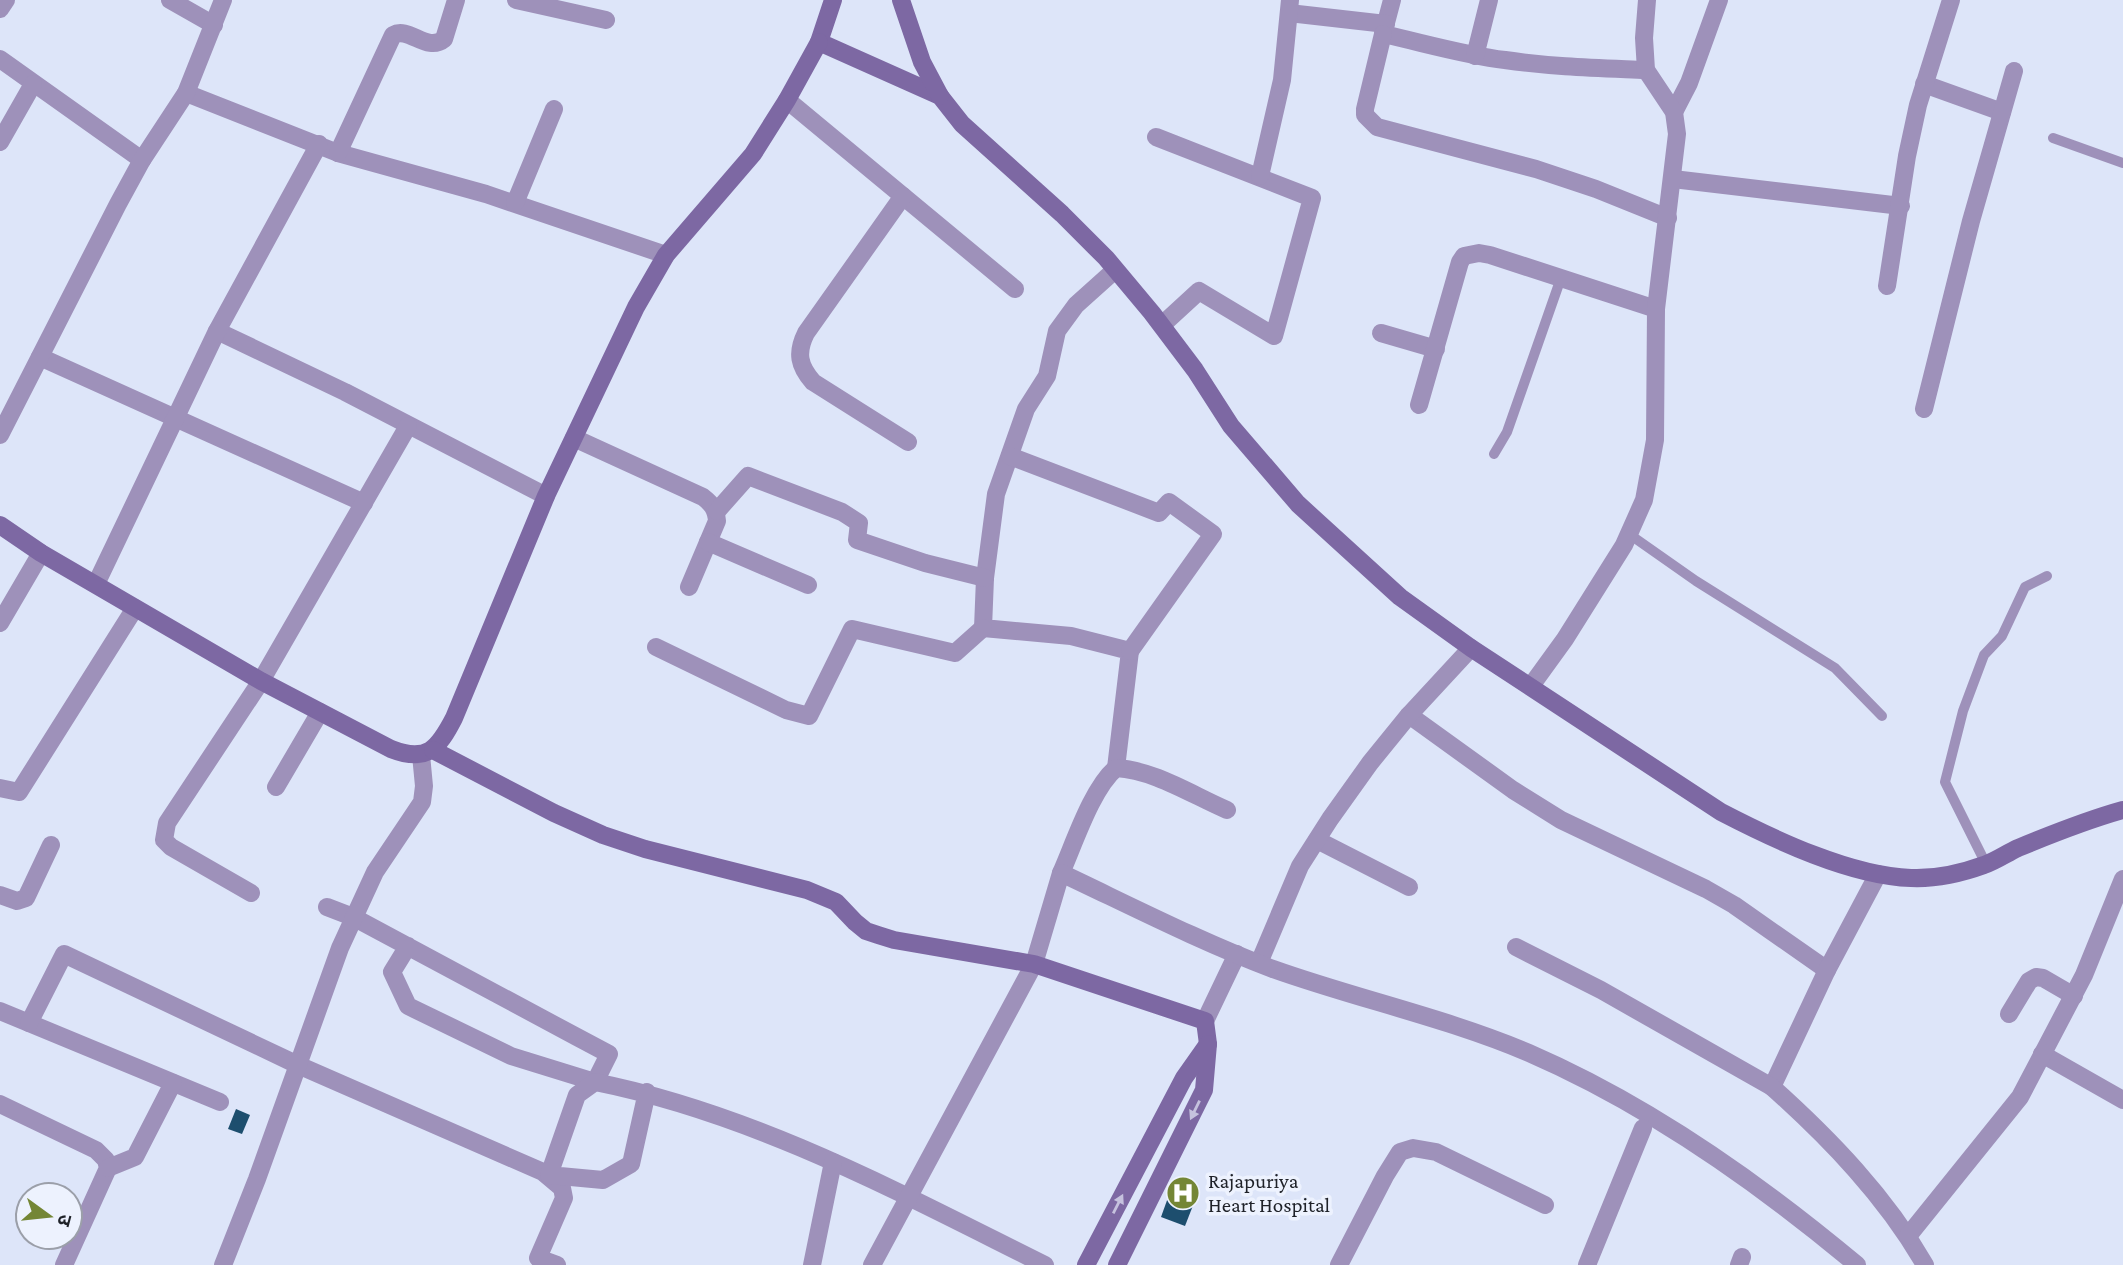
<svg xmlns="http://www.w3.org/2000/svg" width="2123" height="1265" font-family="'Crimson Pro','Noto Sans Devanagari',serif">
  <style>
    .building { fill: #1d4e6e }
    .lines { fill: none; stroke-linecap: round; stroke-linejoin: round }
    .lane { stroke: #9e91ba; stroke-width: 10 }
    .street { stroke: #9e91ba; stroke-width: 18 }
    .secondary { stroke: #7d68a3; stroke-width: 18 }
    .oneway { fill: #c6c2de }
    .labels { text-anchor: middle; stroke-width: 7; stroke-linejoin: round; paint-order: stroke }
    .poi-label { font-size: 21px; fill: #1f2229; stroke: #edf2fe; text-anchor: start }
  </style>
  <rect width="100%" height="100%" fill="#dde5f9"/>
  <g class="building">
    <polygon points="236,1109 250,1115 242,1134 228,1129"/>
    <polygon points="1174,1181 1199,1190 1185,1226 1161,1217"/>
  </g>
  <g class="lines">
    <g class="lane">
      <polyline points="2053,138 2123,163"/>
      <polyline points="1494,454 1507,432 1561,278"/>
      <polyline points="1629,534 1696,581 1835,668 1882,716"/>
      <polyline points="1986,864 1945,782 1963,711 1984,655 2002,636 2025,587 2047,576"/>
    </g>
    <g class="street">
      <polyline points="170,0 214,25"/>
      <polyline points="516,0 606,20"/>
      <path d="M1392,0l-9,34c41,9 81,21 122,26 47,7 94,8 141,10"/>
      <polyline points="0,9 6,0"/>
      <polyline points="1289,13 1386,24"/>
      <polyline points="1383,34 1365,109 1365,115 1377,127 1536,169 1596,189 1668,218"/>
      <polyline points="1475,56 1489,0"/>
      <polyline points="0,59 142,160"/>
      <polyline points="1924,84 2002,112"/>
      <polyline points="186,93 338,153 486,194 666,255"/>
      <polyline points="787,100 1015,289"/>
      <polyline points="1674,112 1689,83 1719,0"/>
      <polyline points="1156,137 1312,198 1274,336 1199,291 1162,325"/>
      <polyline points="0,142 33,84"/>
      <path d="M338,153l55,-118c16,-9 34,18 51,4l12,-39"/>
      <polyline points="1260,176 1282,80 1290,0"/>
      <polyline points="1673,179 1901,206"/>
      <path d="M903,196l-97,137c-10,20 -7,33 7,49l95,60"/>
      <polyline points="515,203 554,109"/>
      <polyline points="1115,270 1076,305 1057,331 1047,376 1026,409 996,494 985,578 983,628 1071,636 1130,651 1116,768"/>
      <polyline points="1887,286 1907,156 1918,105 1951,0"/>
      <polyline points="217,331 345,392 546,496"/>
      <polyline points="1381,333 1436,349"/>
      <polyline points="40,357 364,503"/>
      <polyline points="1419,405 1460,262 1464,256 1479,253 1490,255 1656,309"/>
      <polyline points="1924,409 1971,221 2014,71"/>
      <polyline points="0,435 118,204 142,160 186,93 223,0"/>
      <path d="M574,438l129,59c9,7 13,12 14,24l-28,66"/>
      <polyline points="1010,456 1159,513 1169,502 1213,534 1130,651"/>
      <polyline points="717,511 748,476 842,512 859,523 857,540 925,563 985,578"/>
      <polyline points="708,542 808,585"/>
      <polyline points="96,584 217,331 319,144"/>
      <polyline points="0,623 41,553"/>
      <polyline points="656,647 786,710 809,716 852,629 955,653 983,628"/>
      <polyline points="1531,686 1565,639 1624,545 1644,500 1655,440 1656,309 1677,134 1674,112 1646,70 1644,38 1647,0"/>
      <polyline points="1409,715 1513,790 1561,820 1706,889 1734,905 1827,970"/>
      <polyline points="276,787 320,712"/>
      <polyline points="0,788 19,792 135,608"/>
      <polyline points="1317,840 1409,887"/>
      <path d="M1061,873c13,-29 31,-85 55,-105 38,2 76,27 111,42"/>
      <path d="M1878,874l-51,96 -55,117c58,52 114,110 153,178"/>
      <polyline points="251,893 171,847 164,840 167,823 261,681 408,426"/>
      <polyline points="0,895 17,901 26,898 51,845"/>
      <polyline points="327,907 353,917 577,1037 609,1054 595,1082 511,1056 408,1006 392,972 408,946"/>
      <polyline points="1516,947 1601,990 1772,1087"/>
      <polyline points="1259,963 1300,866 1330,819 1370,763 1409,715 1471,648"/>
      <polyline points="0,1011 220,1102"/>
      <polyline points="2009,1014 2029,981 2036,977 2043,978 2074,996"/>
      <polyline points="1205,1021 1237,954"/>
      <polyline points="29,1023 64,954 298,1065 543,1172 562,1188 564,1198 538,1258 557,1265"/>
      <polyline points="2042,1054 2123,1100"/>
      <path d="M647,1092l-16,72 -28,16 -54,-5 28,-80 18,-13c160,32 305,111 450,183"/>
      <polyline points="0,1104 96,1150 106,1160 108,1168 64,1265"/>
      <polyline points="108,1168 135,1157 173,1083"/>
      <polyline points="1908,1236 2020,1097 2084,975 2123,879"/>
      <polyline points="223,1265 257,1179 340,948 375,872 422,802 424,786 421,755"/>
      <polyline points="812,1265 833,1162"/>
      <path d="M872,1265l162,-301 27,-91c70,33 140,69 212,96 84,30 174,49 256,84 120,52 229,129 328,212"/>
      <polyline points="1339,1265 1385,1176 1400,1152 1413,1148 1436,1152 1545,1205"/>
      <polyline points="1587,1265 1643,1128"/>
      <polyline points="1739,1265 1742,1257"/>
    </g>
    <g class="secondary">
      <path d="M833,0l-14,42 121,54 22,28 100,90 44,44 46,55 43,57 36,56 67,78 102,93 71,51 250,164c54,28 130,64 190,66 24,1 51,-5 73,-13 12,-4 23,-12 34,-17 34,-14 69,-28 105,-38"/>
      <polyline points="901,0 922,62 940,96"/>
      <path d="M0,525l41,28 220,128 130,68c36,14 47,0 63,-31l92,-222 90,-189 30,-52 87,-101 34,-54 32,-58"/>
      <polyline points="433,750 554,813 603,835 645,849 807,890 836,902 855,922 866,931 878,935 894,940 1034,964 1205,1021 1208,1044 1204,1090 1117,1265"/>
      <polyline points="1086,1265 1184,1078 1208,1044"/>
    </g>
  </g>
  <defs><path id="oneway-solid" d="M-6-.8H1V-3.2L6.5 0L1 3.2V.8H-6Z" transform="scale(1.75)"/></defs>
  <g class="oneway">
    <use href="#oneway-solid" transform="translate(1195 1110) rotate(116)"/>
    <use href="#oneway-solid" transform="translate(1118 1204) rotate(-63)"/>
  </g>
  <defs>
    <symbol id="hospital-disc" viewBox="-11 -11 22 22"><circle r="9.5" fill="#748635" stroke="#edf2fe"/><path d="M-5-5h3v3.5h4V-5h3V5h-3V1.5h-4V5h-3Z" fill="#fff"/></symbol>
  </defs>
  <g fill-rule="evenodd">
    <use href="#hospital-disc" x="1164" y="1174" width="38" height="38"/>
  </g>
  <g class="labels">
    <g class="poi-label">
      <text x="1208" y="1188">Rajapuriya<tspan x="1208" dy="24">Heart Hospital</tspan></text>
    </g>
  </g>
  <g transform="translate(49 1216) rotate(105)"><circle r="33" fill="#edf2fe" stroke="#9b9fa9" stroke-width="2"/>
  <path d="M0-5L12 26L0 18L-12 26Z" fill="#748635"/>
  <text y="-10" font-size="19" font-weight="bold" text-anchor="middle" fill="#1f2229">उ</text>
  </g>
</svg>
